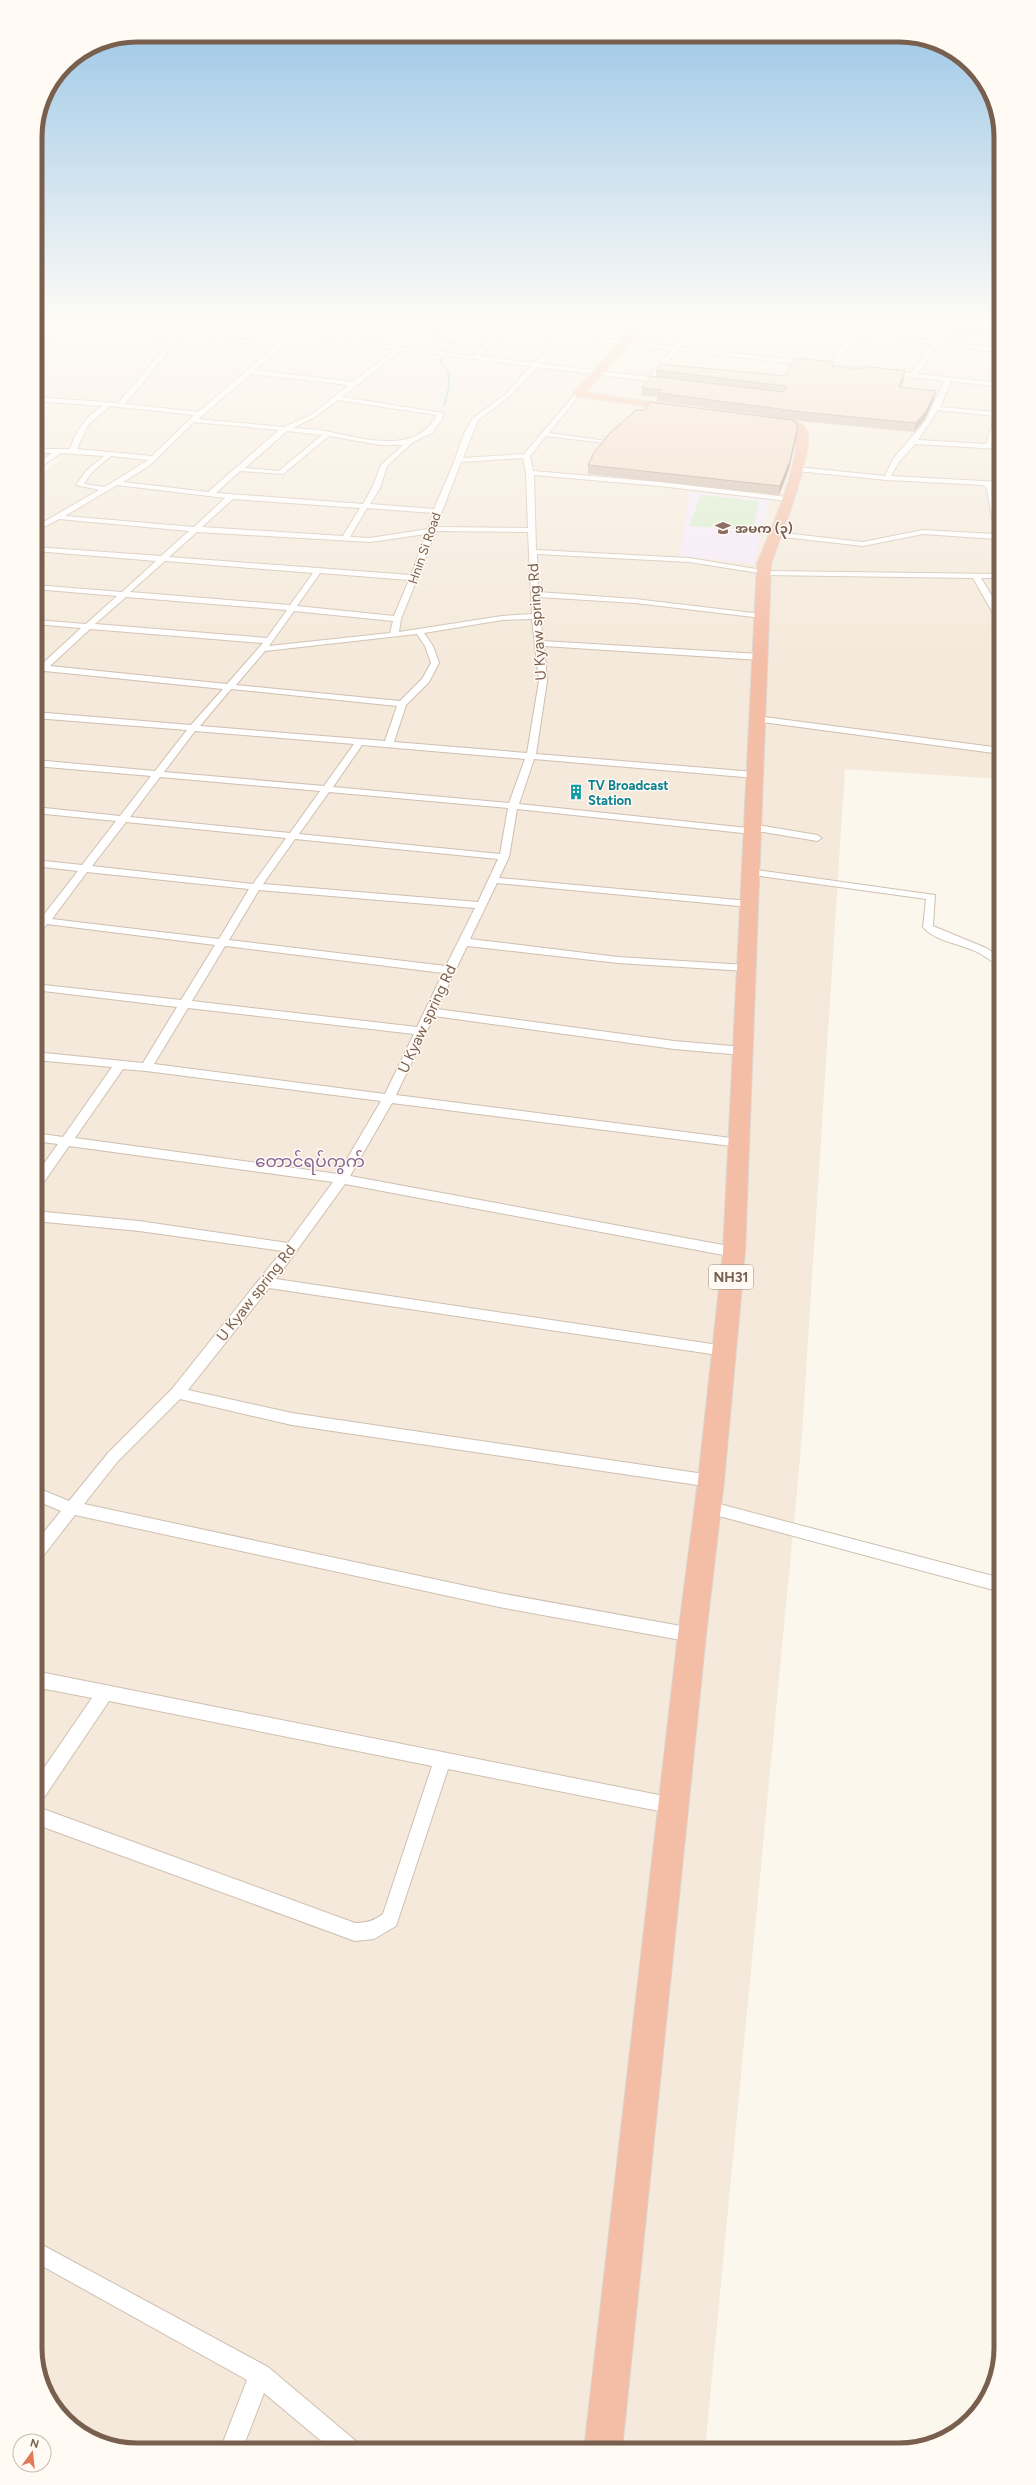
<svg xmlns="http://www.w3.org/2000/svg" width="1036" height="2485" font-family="Figtree,'Noto Sans Myanmar',sans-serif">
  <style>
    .residential { fill: #f4e9da }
    .commercial { fill: #fceae0 }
    .education { fill: #f4e8f9 }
    .green { fill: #d6ebca }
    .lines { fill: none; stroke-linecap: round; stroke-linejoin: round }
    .stream { stroke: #a6ced8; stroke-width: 2 }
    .street-casing { stroke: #cfbfb0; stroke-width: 2 }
    .highway-casing { stroke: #dcd5d1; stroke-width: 2 }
    .street { fill: #fff; fill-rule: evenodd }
    .highway { fill: #f4bda5; fill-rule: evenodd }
    .wall { fill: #cfbaa9 }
    .shaded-wall { fill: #a99789 }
    .building { fill: #f1d8c4; stroke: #a99789 }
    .labels { text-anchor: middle; stroke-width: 3; stroke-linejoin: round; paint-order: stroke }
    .far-education-label { font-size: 13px; font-weight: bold; fill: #785e54; stroke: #fffaf3; text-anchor: start }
    .far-street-label { font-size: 13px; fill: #785f4e; stroke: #fffaf3 }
    .far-culture-label { font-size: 13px; font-weight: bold; fill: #0d838f; stroke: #fffaf3; text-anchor: start }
    .shield { fill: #fffaf3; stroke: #a08e80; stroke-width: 1 }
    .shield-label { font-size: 14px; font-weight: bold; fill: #785f4e }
    .street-label { font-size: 15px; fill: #785f4e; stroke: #fffaf3 }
    .quarter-label { font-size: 17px; fill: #866693; stroke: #fffaf3 }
    .rim { fill: none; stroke: #785f4e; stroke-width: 5 }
  </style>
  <rect width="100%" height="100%" fill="#fcf7ec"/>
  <polygon class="residential" points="35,321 1001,321 1001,779 845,769 801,1449 705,2450 130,2450 75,2429 40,2380 35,2348 35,479 61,459 35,455"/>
  <polygon class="commercial" points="518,321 636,321 619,340 511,328"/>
  <g class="education">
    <polygon points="252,321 353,321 337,337 241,327"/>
    <polygon points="690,492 770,500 754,564 679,556"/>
  </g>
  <polygon class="green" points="701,495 759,501 753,530 689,526"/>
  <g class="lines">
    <g class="stream">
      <polyline points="439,323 434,329 435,337 453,343 447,351"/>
      <path d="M444,355l-4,6c14,11 9,29 4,44"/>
    </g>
    <defs>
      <g id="street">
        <path d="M71,321l5,1 -4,4 144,11 29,-16h7l-29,17 58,4 12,-9 46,6 18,-18h6l-18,19 129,16 23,-26 -64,-7 -3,-2 70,6 6,-6 3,2 -4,4 169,19 20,-25h6l-21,26 152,17 17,-29 -115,-14h15l101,11 3,-11h6l-3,11 80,9 12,-14 3,2 -9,13 60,6v4l-63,-7 -21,29 84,9v4l-50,-6 -11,26 56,5 2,-5 3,-2v13l-8,26 8,1v4l-86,-5 -16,18 -8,14 110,6v4h-9l3,4 6,37v24l-4,-2 -1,-10 -73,-5 -60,12 -88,-10 -4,-2 4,-2 88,10 60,-12 72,4 -8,-44 -3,-5 -97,-5 -90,-9 -4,-2 4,-2 88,9 8,-17 33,-39 18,-39 -267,-31 -22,28 12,2 -2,3 -128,-16 -27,29 -32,24 -15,38 61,-4 53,-62 3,2 -31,39 58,8 -3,2 -58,-7 -16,20 3,15 127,11 127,15 4,2 -4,2 -127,-15 -126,-11 2,75 153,8 79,13 233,3v4h-20l20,33v4l-8,-2 -20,-35 -210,-3 -4,-2 -70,-11 -152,-8 1,38 97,7 127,15 4,2 -4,2 -127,-15 -97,-6 5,44 217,13 4,3 -4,3 -216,-14 3,35 -11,73 219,18 5,3 -5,3 -221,-19 -15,45 229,24 4,-4 65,11 5,3 -5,3 -60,-10 -5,3 -235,-25 -8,48 -10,21 250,23 5,3 -5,3 -252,-24 -27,56 148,18 128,8 5,3 -5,3 -128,-8 -151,-17 -30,63 237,32 69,6 6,4 -6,4 -69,-6 -240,-33 -38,79 343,44 6,4 -6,4 -347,-44 -42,73 384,71 7,5 -7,5 -389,-73 -69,95 449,67 5,1 2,4 -2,4 -5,1 -456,-68 -81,102 104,23 419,62 5,2 2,4 -2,4 -5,2 -419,-62 -112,-26 -62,62 -34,43 415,89 193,35 6,2 2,5 -2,5 -6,2 -193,-35 -424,-92 -35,45 -5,2v-19l26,-32 -26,-11v-13l34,14 39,-48 64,-64 110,-138 -143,-20 -104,-10v-10l104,10 149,22 45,-61 -264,-36 -30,43 -4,1v-14l23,-32 -23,-3v-8l28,4 49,-70 -77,-7v-8l108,11 34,-56 -142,-17v-6l146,16 34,-55 -168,-21 -8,11 -4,1 2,-13h-2v-6h7l36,-46 -43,-5v-6l47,5 34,-44 -81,-8v-6l85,9 31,-40 -116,-10v-6l120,11 32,-41 -152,-12v-6l156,13 32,-36 -178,-18 -6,3 -4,-2v-8l6,1 40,-37 -46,-4v-4l51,4 31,-28 -82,-7v-4l87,7 34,-31 -121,-10v-4l126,9 28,-25 -130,-12 -24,13v-5l64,-37 -23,-5 10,-14 18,-15 -43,-3 -26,18v-5l17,-13h-17v-4h35c6,-19 16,-32 32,-43l-67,-5v-4l83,6 56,-66 -105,-8 -34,41v-6l21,-27 -21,-2v-4l23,3zM502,331l57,6 -25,26 -54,-7zM854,336l79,8 -22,29 -74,-8zM294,337l101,12 -42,33 -98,-12zM180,338l97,7 -79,67 -73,-8zM565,338l106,12 -22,27 -108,-13zM402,350l129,16 -25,28 -34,25 -8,15 -12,33 -18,42 -64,-5 10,-16 7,-22 26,-24 19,-9 10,-14 1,-6 -101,-16zM251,374h1l97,11 -38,30 -27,12 -86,-8zM338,400l99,15c-21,40 -72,24 -107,17 -11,-3 -25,-3 -37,-4l22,-11zM110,406l84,9 -42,41 -75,-7 11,-24zM938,410l57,6 -9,28 -68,-4zM194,422l85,8 -71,62 -85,-10 26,-16zM287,431l35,4 -43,36 -34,-3zM329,436l52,9h22l-22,20 -9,23 -9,16 -147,-11 24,-22 43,3zM111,456l37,4 -43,27 -21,-3 7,-11zM523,458l3,15 2,55 -92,-1 25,-65zM117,485l108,13 -31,29 -129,-11zM233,499l127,9 -17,28 -141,-9zM367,508l66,5 -5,16 -58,9 -20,-1zM436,531l92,1 4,82 -30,2 -103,16 2,-13zM197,532l173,10 56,-8 -15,41 -242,-18zM165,561l148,12 -23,32 -160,-13zM320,573l89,7 -15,36 -97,-10zM126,597l161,13 -20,28 -172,-14zM294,611l99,10 -3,12 -121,13zM532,619l7,62 -12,72 -133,-11 12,-37 23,-23 10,-19 -6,-17 -9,-13 78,-13zM90,629l173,14 -36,41 -177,-18zM417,634l8,12 6,17 -9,16 -22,22 -164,-16 29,-34zM231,689l166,17 -12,35 -185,-15zM195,731l159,13 -30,42 -160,-14zM362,745l163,14 -16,44 -176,-16zM160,777l160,14 -30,42 -160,-16zM329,792l179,16 -8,46 -201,-20zM126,822l160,16 -33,46 -161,-18zM295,839l203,20 -20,43 -215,-18zM87,872l162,17 -30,50 -167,-20zM259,890l216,18 -29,58 -217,-26zM225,946l218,27 -26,54 -225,-26zM188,1008l226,26 -29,60 -231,-30zM123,1069l23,2 235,30 -43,73 -263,-36z"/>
        <polygon points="979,329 1001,330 1001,334 977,332"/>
        <polygon points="757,716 1001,748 1001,754 754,721 754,717"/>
        <path d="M750,869l185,26 -2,31 53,22 15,9v8c-8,-2 -15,-8 -22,-12 -16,-9 -44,-11 -56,-26l3,-28 -180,-25 -1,-2z"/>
        <polygon points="708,1501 1001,1578 1001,1592 708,1513 703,1512 700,1507 703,1502"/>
        <path d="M35,1671l639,127 6,2 3,6 -3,6 -6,2 -226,-45 -52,157 -22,13 -19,2 -320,-117v-18l320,117c11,0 19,-2 28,-9l49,-148 -323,-65 -68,101 -6,2v-23l57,-83 -57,-11z"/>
        <polygon points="35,2241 268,2367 357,2442 360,2450 332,2450 264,2393 242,2450 220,2450 247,2380 35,2262"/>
      </g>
      <g id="highway">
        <polygon points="636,321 646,321 629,345 585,392 677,406 681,407 681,411 577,397 572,394 621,341"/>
        <polygon points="824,321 864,321 965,328 1001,326 1001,332 965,334 829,324"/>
        <path d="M769,417c12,1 33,1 38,14 8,20 -28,110 -36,133l-26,688 -21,229 -18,154 -84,815h-38l94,-815 20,-154 25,-229 34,-688c14,-36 42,-95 39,-132l-8,-6 -23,-4 -2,-2z"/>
      </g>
    </defs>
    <use href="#street" class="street-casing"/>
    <use href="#highway" class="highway-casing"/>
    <use href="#street" class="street"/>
    <use href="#highway" class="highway"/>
  </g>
  <g class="wall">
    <polygon points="835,362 834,367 904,379 901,387 936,391 934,399 925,419 914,432 801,421 657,401 657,397 642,396 642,388 656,377 656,370 785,376"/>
    <polygon points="796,438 789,469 779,495 588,474 588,465"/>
  </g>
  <g class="shaded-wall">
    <polygon points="905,371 904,379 898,395 899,387"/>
    <polygon points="936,391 934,399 925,419 914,432 916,423"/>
    <polygon points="797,430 796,438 789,469 779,495 780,486"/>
  </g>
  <g class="building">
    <polygon points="795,358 835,362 832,366 862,369 864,366 905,371 899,387 936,391 926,411 916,423 802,412 658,393 661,390 642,388 651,376 783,392 786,389 785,386 656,370 661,364 785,376"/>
    <polygon points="651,402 791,420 797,424 797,430 790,461 780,486 588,465 595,451 609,434 636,410 644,410"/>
  </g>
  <linearGradient id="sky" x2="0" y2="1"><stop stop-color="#98c5e7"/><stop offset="0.48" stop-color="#fefbf6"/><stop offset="1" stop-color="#fefbf6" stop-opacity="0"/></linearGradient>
  <rect width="1036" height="668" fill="url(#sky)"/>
  <defs>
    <symbol id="school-bare" viewBox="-9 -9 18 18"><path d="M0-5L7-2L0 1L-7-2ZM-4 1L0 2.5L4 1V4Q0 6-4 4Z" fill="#8d6e63" stroke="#fffaf3" stroke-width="2.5" paint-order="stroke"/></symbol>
    <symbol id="building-bare" viewBox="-9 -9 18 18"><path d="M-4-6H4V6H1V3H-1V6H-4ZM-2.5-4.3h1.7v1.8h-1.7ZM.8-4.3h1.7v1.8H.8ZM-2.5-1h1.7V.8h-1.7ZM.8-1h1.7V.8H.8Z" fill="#0f9aa8" stroke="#fffaf3" stroke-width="2.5" paint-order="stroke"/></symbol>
  </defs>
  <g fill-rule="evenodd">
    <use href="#school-bare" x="712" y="517" width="22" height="22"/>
    <use href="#building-bare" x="565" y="781" width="22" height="22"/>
  </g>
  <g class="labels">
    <g class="far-education-label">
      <text x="735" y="533">အမက (၃)</text>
    </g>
    <g class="far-street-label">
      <text transform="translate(424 548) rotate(-71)" y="5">Hnin Si Road</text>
    </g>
    <g class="far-culture-label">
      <text x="588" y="790">TV Broadcast<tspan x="588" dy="15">Station</tspan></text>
    </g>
    <rect class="shield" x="709" y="1265" width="44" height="24" rx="3"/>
    <g class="shield-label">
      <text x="731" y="1282">NH31</text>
    </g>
    <g class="street-label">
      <text transform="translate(537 622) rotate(-94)" y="5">U Kyaw spring Rd</text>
      <text transform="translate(427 1019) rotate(-65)" y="5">U Kyaw spring Rd</text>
      <text transform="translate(256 1293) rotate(-52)" y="5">U Kyaw spring Rd</text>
    </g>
    <g class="quarter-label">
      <text x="310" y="1167">တောင်ရပ်ကွက်</text>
    </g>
  </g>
  <path d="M0 0H1036V2485H0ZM137 42H899A95 95 0 0 1 994 137V2348A95 95 0 0 1 899 2443H137A95 95 0 0 1 42 2348V137A95 95 0 0 1 137 42Z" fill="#fffaf3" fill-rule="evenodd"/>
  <path class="rim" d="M137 42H899A95 95 0 0 1 994 137V2348A95 95 0 0 1 899 2443H137A95 95 0 0 1 42 2348V137A95 95 0 0 1 137 42Z"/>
  <g transform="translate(32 2453) rotate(15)"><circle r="19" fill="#fffaf3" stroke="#c9bcb1"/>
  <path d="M0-3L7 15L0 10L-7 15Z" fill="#e27a56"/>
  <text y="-6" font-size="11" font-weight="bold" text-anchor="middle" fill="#785f4e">N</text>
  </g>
</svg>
